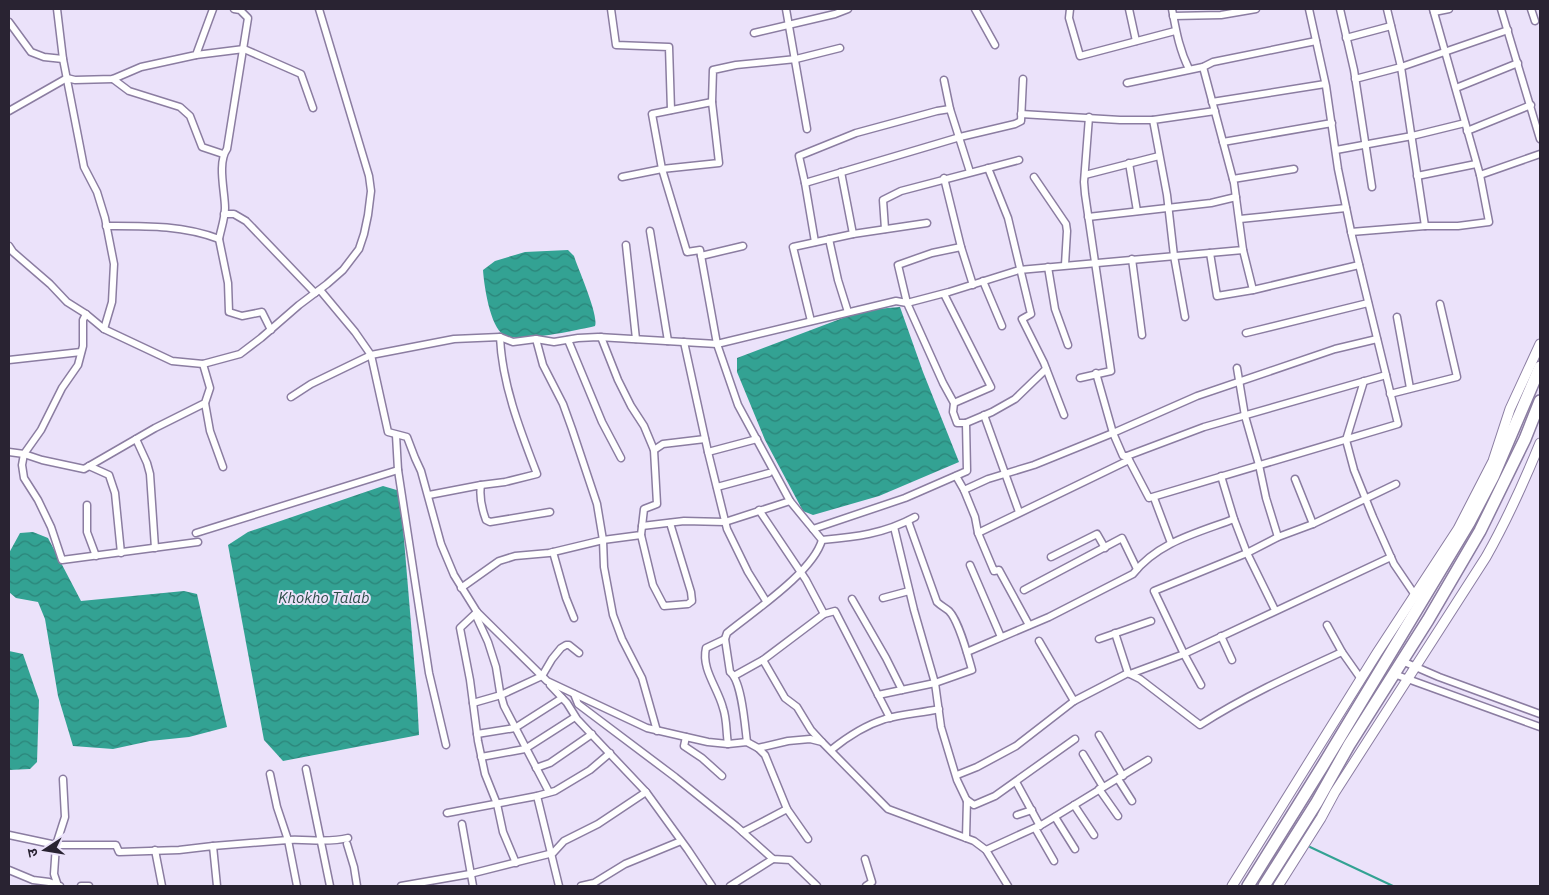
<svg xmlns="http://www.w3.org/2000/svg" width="1549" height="895" font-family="'IBM Plex Sans','Noto Sans Devanagari',sans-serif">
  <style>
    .water { fill: url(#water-waves) }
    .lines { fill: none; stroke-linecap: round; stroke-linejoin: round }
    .stream { stroke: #33a293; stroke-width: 2 }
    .street-casing { stroke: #8b7da1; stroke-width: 9 }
    .secondary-casing { stroke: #8b7da1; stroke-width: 11 }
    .highway-casing { stroke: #8b7da1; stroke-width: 14 }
    .street { stroke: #fff; stroke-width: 6 }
    .secondary { stroke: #fff; stroke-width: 9 }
    .highway { stroke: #fff; stroke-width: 11 }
    .labels { text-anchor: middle; stroke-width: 4; stroke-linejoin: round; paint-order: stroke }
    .water-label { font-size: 15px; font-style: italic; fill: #2d4d48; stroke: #ebe2fa }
  </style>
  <defs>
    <pattern id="water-waves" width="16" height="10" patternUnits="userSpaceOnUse" patternTransform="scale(1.25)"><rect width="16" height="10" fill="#33a293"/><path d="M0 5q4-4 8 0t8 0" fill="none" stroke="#2b8479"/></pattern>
  </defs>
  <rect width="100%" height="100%" fill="#ebe2fa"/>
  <g class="water">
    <path d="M568,250l6,6c4,13 25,59 21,70 -17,4 -76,17 -91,9 -14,-8 -20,-50 -21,-65l12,-9 30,-9z"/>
    <polygon points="900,307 923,372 959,462 879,496 813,515 803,511 765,440 737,372 737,358 864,310"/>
    <polygon points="383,486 400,491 417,696 419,735 283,761 264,740 228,545 248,532"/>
    <polygon points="33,532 48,538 81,601 184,591 197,594 227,727 189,737 150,741 113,749 73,746 58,696 45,619 38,602 16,598 9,592 9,553 20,533"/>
    <polygon points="9,651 23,654 39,700 37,762 30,769 9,770"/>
  </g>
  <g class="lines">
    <polyline class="stream" points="1310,847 1393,886"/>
    <defs>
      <g id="street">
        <polyline points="57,9 63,59 84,167 97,192 105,218 114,264 112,302 104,329"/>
        <polyline points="611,9 616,45 669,47 671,110"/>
        <polyline points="786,9 807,129"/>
        <polyline points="975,9 995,45"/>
        <polyline points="1070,9 1069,18 1080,56 1175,31"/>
        <polyline points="1129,9 1136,41"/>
        <path d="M1172,9c4,21 7,40 17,60"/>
        <polyline points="1340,9 1354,70 1372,187"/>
        <polyline points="1387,9 1401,67 1425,226"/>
        <polyline points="1501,9 1540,139"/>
        <polyline points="1531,9 1535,21"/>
        <polyline points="1434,12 1449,9"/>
        <polyline points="1173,16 1221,15 1256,9"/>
        <polyline points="9,22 31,52 44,57 63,59"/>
        <polyline points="754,33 835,14 848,9"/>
        <polyline points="1346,38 1391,26"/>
        <polyline points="196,55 244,49 301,74 313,108"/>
        <polyline points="113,79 129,91 180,107 190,116 202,147 223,154"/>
        <polyline points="1355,79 1401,67 1508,30"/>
        <polyline points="944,80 950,109 970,172"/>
        <polyline points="1127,83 1203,67 1213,62 1316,41"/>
        <polyline points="1456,88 1518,63"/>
        <path d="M712,102l-60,12 10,55 25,83 13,-2 17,94 21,61 52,96 32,39c-9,32 -68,71 -95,93l-2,6 5,33c12,9 15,55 17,70"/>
        <polyline points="1212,102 1325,84"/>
        <polyline points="9,111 67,78 75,80 113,79 141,67 196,55 213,9"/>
        <polyline points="1021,114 1120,120 1153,120"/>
        <polyline points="1467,131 1531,105"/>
        <polyline points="1223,142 1332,123"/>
        <polyline points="1336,150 1412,136 1465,123"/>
        <polyline points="1129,163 1137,211"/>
        <polyline points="988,168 1008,218 1031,314 1022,319 1044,363 1064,415"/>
        <polyline points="841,172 853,234"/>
        <polyline points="1085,175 1159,156"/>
        <polyline points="1480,175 1540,154"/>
        <polyline points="1417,176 1476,164"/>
        <polyline points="622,177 662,169 719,163 712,102 713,70 736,65 796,59 840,48"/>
        <polyline points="1034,177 1066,224 1067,231 1065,265"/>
        <polyline points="944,178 961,247 973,285"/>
        <polyline points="1233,179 1294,169"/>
        <polyline points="805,183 960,137 1015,124 1021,121 1023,79"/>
        <polyline points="224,214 234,214 246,221 315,293"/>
        <polyline points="1088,217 1211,203 1236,197"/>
        <polyline points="1240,219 1346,208"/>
        <path d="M106,226c39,0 76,-1 113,13 2,-10 6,-21 6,-31 0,-16 -8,-45 2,-59l21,-131 -8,-8 -6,-1"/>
        <polyline points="885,229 883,200 901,191 1019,160"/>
        <polyline points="650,231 668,341"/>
        <polyline points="1351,232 1425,226 1458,226 1489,222 1480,175 1433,9"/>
        <polyline points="219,239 228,283 229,312 242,316 262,312 271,330"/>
        <polyline points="829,239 838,280 848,312"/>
        <polyline points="815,242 805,183 799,156 856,133 937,111 950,109"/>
        <polyline points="626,245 636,339"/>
        <polyline points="9,246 13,252 50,284 67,302 86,314 104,329 172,361 203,364 240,354 261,338 299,305 327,284 343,270 359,249 364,234 368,215 371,191 369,176 319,9"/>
        <polyline points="961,247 932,253 898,265 907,303 949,292 1019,270 1243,250 1234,183 1203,67"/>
        <polyline points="1243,250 1253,290"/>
        <polyline points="1210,253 1217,296 1253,290 1359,265"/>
        <polyline points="701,256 743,246"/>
        <polyline points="1132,259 1142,335"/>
        <polyline points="1048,267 1055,309 1068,345"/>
        <polyline points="983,281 1002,326"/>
        <polyline points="320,290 355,332 371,355 388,432 407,437 415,458 421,471 441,544 454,575 477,612 547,681 647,728 686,737 708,742 728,744 747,742 758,748 788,741 810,739 822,742 888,809 974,841 986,850 1008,886"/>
        <polyline points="944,294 991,387 954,403"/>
        <polyline points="86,314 83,320 83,346 78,365 62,388 41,430 24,454 22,465 24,478 38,500 51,527 62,560 198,542"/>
        <polyline points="1185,317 1174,256 1167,195 1153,120 1215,111"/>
        <polyline points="1397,317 1410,388"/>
        <polyline points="811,321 793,247 853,234 927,223"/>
        <polyline points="1246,333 1368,303"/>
        <polyline points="601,337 618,380 631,406 644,426 654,450 657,504 644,509 641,535 603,540 604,567 613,615 622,639 642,678 657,731"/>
        <polyline points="568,340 602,422 621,458"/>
        <polyline points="684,342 708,452 727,529 748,572 766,601"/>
        <polyline points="9,360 81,352"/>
        <polyline points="1237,368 1245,416 1259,465 1266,498 1278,537"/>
        <polyline points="1096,373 1113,433 1123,456 1127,456 1149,498 1398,424 1352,236 1338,169 1326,86 1309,9"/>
        <polyline points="1080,378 1111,371 1085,194 1084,182 1089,117"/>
        <polyline points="1364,381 1346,440 1354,470 1373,517 1394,564 1415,595"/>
        <polyline points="1390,394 1457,377 1440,304"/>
        <polyline points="291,397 311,384 371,355 454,339 500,337 513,342 536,339 554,342 578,338 598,337 717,344 896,301 907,303 943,383 954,403 953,412 957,423 966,423 967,471 905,498 813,529"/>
        <polyline points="205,403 210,431 223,467"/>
        <polyline points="984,415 1019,512"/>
        <polyline points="966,423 992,412 1015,399 1046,369"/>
        <polyline points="396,435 398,470 429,673 446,745"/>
        <polyline points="136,439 147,463 150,474 155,548"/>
        <polyline points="654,450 663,444 705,439"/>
        <polyline points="9,452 24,454 42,460 84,469 155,428 205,403 210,388 203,364"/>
        <polyline points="708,452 757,439"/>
        <polyline points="1127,456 1204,427 1386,375"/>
        <polyline points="89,466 109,475 115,493 121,553"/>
        <polyline points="956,476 964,490 975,517 978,533 994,571 999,570 1029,625"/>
        <polyline points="1221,476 1234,519 1247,553 1275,610"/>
        <polyline points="1295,479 1313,524"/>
        <path d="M481,485l24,-3 32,-8c-17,-44 -35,-90 -37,-137"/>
        <polyline points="717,487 769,473"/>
        <polyline points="964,490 988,479 1034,465 1113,433 1197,396 1335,349 1377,339"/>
        <path d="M429,495l52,-10c-2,12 1,24 5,35l4,2 60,-10"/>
        <polyline points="1154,498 1171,543"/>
        <polyline points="87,505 87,532 96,556"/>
        <polyline points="759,510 806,580 824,614"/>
        <polyline points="642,526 684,521 725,522 790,501"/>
        <polyline points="894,527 914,610 935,683 941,727 957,780 967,801"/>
        <polyline points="196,533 398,470"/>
        <polyline points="978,533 1129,460"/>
        <polyline points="641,535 653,585 664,606 688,604 692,601 691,592 670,523"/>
        <path d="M822,540c33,-3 62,-6 93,-23"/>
        <polyline points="553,552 566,598 574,618"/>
        <polyline points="1051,557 1097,534 1105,548"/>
        <polyline points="970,565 1001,637"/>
        <polyline points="461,588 499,561 515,556 549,553 603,540 597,504 572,429 563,404 543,365 536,339"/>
        <polyline points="1024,590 1122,538 1137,569"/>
        <polyline points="883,598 909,591"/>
        <polyline points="852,599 886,658 902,690"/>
        <polyline points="477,612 460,628 470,680 478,741 485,774 497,804 503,832 516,863"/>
        <polyline points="477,612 477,618 488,642 496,667 500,692 504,706 549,792"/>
        <polyline points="1327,625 1342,652 1361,679"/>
        <polyline points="1115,633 1128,673"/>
        <polyline points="1221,636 1232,660"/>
        <path d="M725,639l-19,9c-5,21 12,40 17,60 4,11 3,24 5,36"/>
        <polyline points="1099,639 1151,621"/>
        <polyline points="1039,641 1074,701"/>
        <path d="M967,652l82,-35 84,-43c25,-32 64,-41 101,-55"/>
        <polyline points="763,660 785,698 797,707 811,730 822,742"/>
        <polyline points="1402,661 1439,677 1540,714"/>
        <path d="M1130,674l10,5 60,46c45,-29 94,-51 142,-73"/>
        <polyline points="1394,674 1540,727"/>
        <polyline points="734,676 763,660 824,614 835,611 890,718"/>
        <polyline points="550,685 567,703 577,719 646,792 688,850 712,886"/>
        <polyline points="1201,685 1184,654 1154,591 1247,553 1278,537 1313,524 1396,484"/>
        <polyline points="574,694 578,704 675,777 736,826 773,859 790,860 817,886"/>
        <path d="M878,695l57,-12 37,-13c-4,-14 -13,-49 -23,-59 -3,-3 -8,-5 -12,-9l-29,-81"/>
        <polyline points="473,703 501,695 542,676 552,659 561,648 566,645 569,645 579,653"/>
        <polyline points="477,734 515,728 562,698"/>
        <polyline points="1099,735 1123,776"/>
        <polyline points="686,737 684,746 702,758 722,776"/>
        <polyline points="758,748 765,755 787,809 808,839"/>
        <path d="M831,750c16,-13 35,-25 54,-31 18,-5 36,-6 54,-10"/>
        <polyline points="1083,754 1103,787"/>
        <polyline points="481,757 525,749 575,717"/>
        <polyline points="536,768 550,763 592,734"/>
        <polyline points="306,769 330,886"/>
        <path d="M270,774l7,33 11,33c20,-1 41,3 60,-2"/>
        <polyline points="957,775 977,767 1016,746 1074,701 1128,673 1130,674 1184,654 1391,557"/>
        <polyline points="1118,779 1132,801"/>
        <polyline points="1016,782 1040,826"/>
        <polyline points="1099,789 1118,816"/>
        <polyline points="537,796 559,886"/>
        <polyline points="1074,805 1094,835"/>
        <polyline points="447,813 537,796 555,791 590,770 610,753"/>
        <polyline points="1017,815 1032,810"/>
        <polyline points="1055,817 1075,849"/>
        <polyline points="462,824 473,886"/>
        <polyline points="1035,828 1054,861"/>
        <polyline points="743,832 787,809"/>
        <polyline points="9,835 56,845 116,845 119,852 179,850 213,846 217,886"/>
        <polyline points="966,838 967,800 974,805 995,796 1075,739"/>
        <polyline points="347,844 354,867 357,886"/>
        <polyline points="213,846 288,840 297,886"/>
        <polyline points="155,850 162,886"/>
        <polyline points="986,850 1043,824 1148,760"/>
        <polyline points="865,859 872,882 866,886"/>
        <polyline points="9,870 33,880 49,882 60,886"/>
        <polyline points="58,886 54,874 56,845 65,817 63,779"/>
        <polyline points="81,886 89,886"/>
        <polyline points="401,886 470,874 553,853 564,841 598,824 646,792"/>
        <polyline points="581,886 594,883 625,864 681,841"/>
        <polyline points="730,886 773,859"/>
      </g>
      <g id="secondary">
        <polyline points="1232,886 1377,653 1458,529 1493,461 1510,409 1540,344"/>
        <path d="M1278,886l43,-68 14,-26 151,-235c21,-37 38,-75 54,-114"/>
      </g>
      <g id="highway">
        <polyline points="1248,886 1322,767 1469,523 1493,477 1540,367"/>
        <polyline points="1264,886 1317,802 1349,745 1428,620 1480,531 1525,439 1540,401"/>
      </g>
    </defs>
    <use href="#street" class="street-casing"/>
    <use href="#secondary" class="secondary-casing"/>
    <use href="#highway" class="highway-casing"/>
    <use href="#street" class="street"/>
    <use href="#secondary" class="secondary"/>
    <use href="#highway" class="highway"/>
  </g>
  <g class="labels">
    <g class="water-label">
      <text x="324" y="603">Khokho Talab</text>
    </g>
  </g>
  <rect width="1549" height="895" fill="none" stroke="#292332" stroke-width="20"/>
  <g transform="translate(45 850) rotate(258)" stroke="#ebe2fa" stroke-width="4" paint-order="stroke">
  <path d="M0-4L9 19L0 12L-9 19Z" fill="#292332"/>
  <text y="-8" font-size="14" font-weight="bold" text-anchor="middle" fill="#292332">उ</text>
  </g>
</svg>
